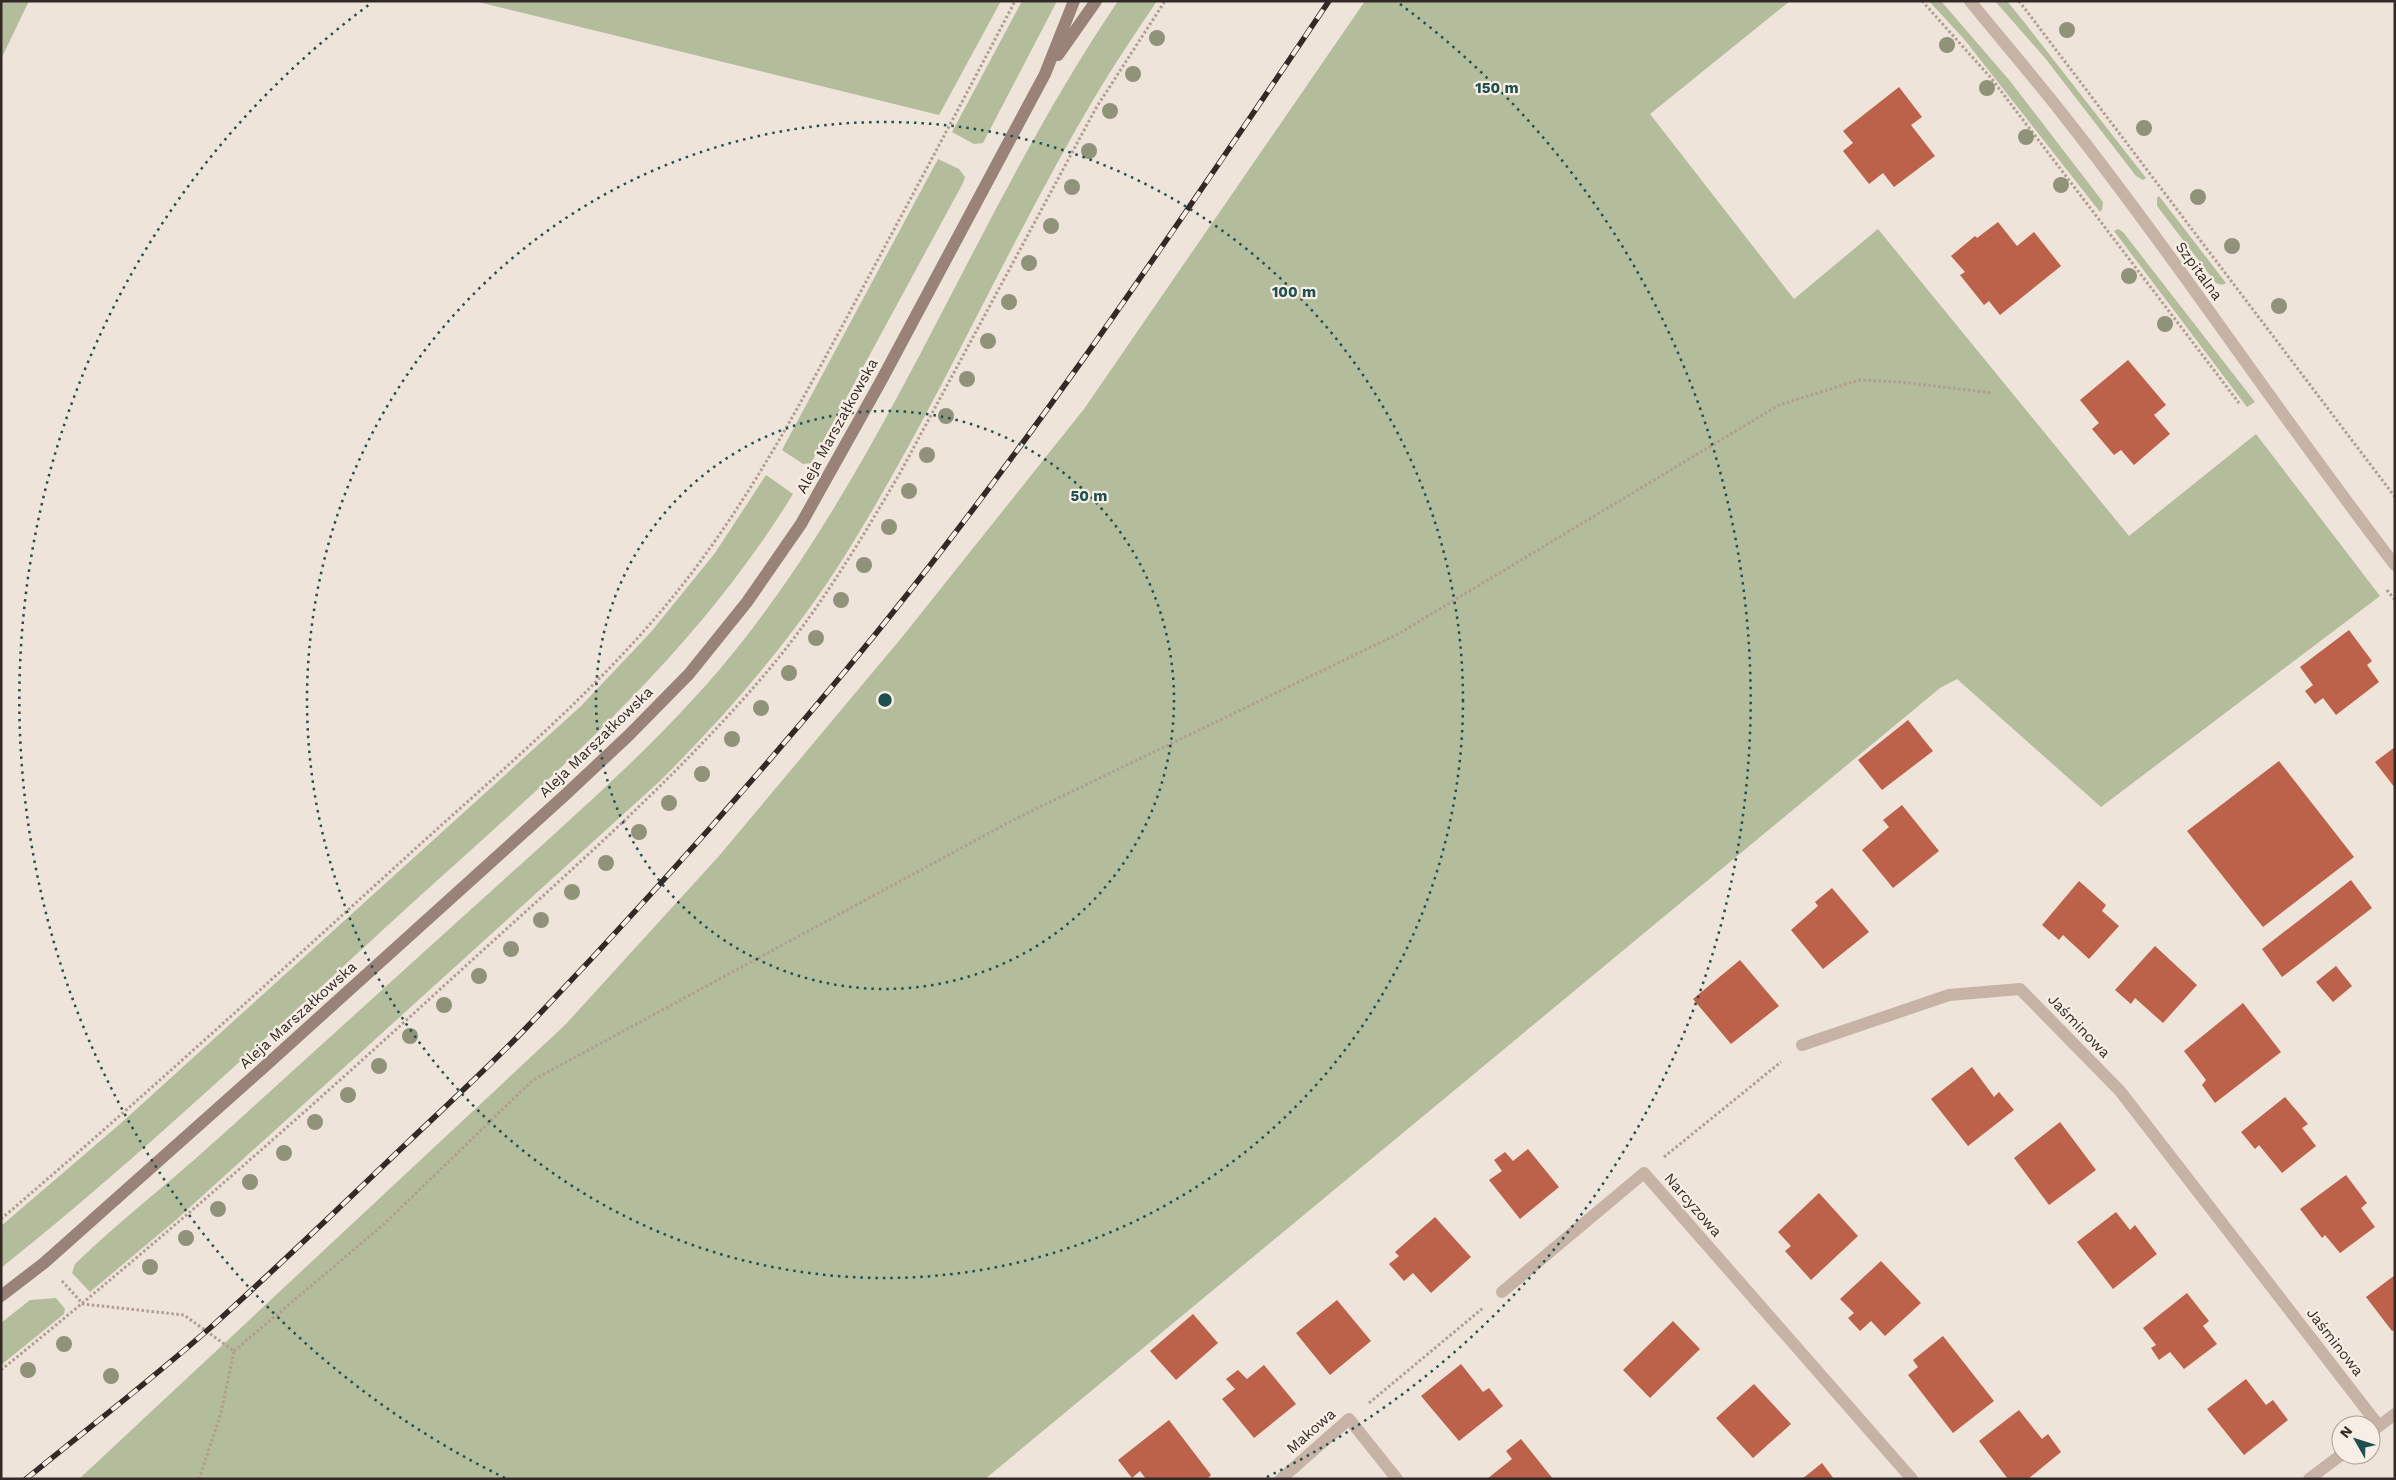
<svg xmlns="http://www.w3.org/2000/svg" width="2396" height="1480" font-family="'Work Sans',sans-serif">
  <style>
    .green { fill: #b3bc9b }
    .building { fill: #bc614a }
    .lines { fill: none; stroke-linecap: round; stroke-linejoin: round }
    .path { stroke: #b19d91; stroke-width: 3; stroke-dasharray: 2.5 2.5; stroke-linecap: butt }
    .street { stroke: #c6b3a6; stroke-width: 12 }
    .secondary { stroke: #998378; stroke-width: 12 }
    .rail-casing { stroke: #332a27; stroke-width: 5.5 }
    .rail { stroke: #f7eee5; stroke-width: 4; stroke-dasharray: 11; stroke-linecap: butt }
    .tree { fill: #91927a }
    .ring { fill: none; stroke: #204f50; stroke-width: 2.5; stroke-dasharray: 2.5 5 }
    .labels { text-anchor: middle; stroke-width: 4.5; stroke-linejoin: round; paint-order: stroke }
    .street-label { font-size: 15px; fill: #332a27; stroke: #f7eee5 }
    .centre { fill: #204f50; stroke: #f7eee5; stroke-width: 2.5 }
    .ring-label { font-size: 15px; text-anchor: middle; font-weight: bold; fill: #204f50; stroke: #f7eee5; stroke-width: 4.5; stroke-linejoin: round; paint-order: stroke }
  </style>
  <rect width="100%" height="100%" fill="#efe4d9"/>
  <g class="green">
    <polygon points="1,1 29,1 1,59"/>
    <polygon points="474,1 1001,1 939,115"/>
    <polygon points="1022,1 1057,1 983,143 974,144 952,132"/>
    <path d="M1118,1h39c-21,31 -42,62 -61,94 -89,150 -158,311 -250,459 -52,83 -117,158 -186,227l-483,438 -87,73 -18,-19 3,-9c44,-43 93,-80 138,-121 99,-89 197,-179 296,-268 84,-76 171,-152 240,-242 149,-194 232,-430 369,-632z"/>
    <polygon points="1365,1 1790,1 1650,114 1794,299 1878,229 2129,536 2256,434 2380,596 2101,807 1957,679 1940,688 985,1479 79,1479 565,1025 719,856 903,636 1084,409"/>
    <polygon points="1929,1 1941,1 2010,81 2103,202 2102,210 2100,212 1964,39"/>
    <polygon points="1995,1 2007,1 2024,22 2146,178 2143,180 2136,176 2045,58"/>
    <polygon points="938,159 959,169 965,177 963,183 811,463 803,464 782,450"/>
    <polygon points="2159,196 2226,283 2222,285 2216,283 2157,206 2157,198"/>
    <polygon points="2118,229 2123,232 2255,402 2247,407 2114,231"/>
    <path d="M766,475l27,19c-103,168 -251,291 -395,422 -130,119 -259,242 -397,352v-42l119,-102 461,-418 70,-74 64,-79z"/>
    <polygon points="56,1298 65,1309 64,1314 1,1365 1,1323 30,1300"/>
  </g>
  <g class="building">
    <polygon points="1899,87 1922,117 1911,125 1935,156 1894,187 1883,173 1869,184 1843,151 1853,143 1843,131"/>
    <polygon points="1998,222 2017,246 2034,232 2061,266 2000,315 1989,301 1984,305 1960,275 1965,272 1951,256 1975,236 1977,238"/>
    <polygon points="2128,360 2166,405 2154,415 2170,434 2134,465 2121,450 2114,455 2092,429 2099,423 2080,400"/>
    <polygon points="2349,630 2372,661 2367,665 2379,682 2336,715 2323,698 2315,704 2305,691 2313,685 2300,667"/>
    <polygon points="1908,720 1933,751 1882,790 1858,760"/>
    <polygon points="2395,747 2395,788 2375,762"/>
    <polygon points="2279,761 2354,857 2263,927 2187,831"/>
    <polygon points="1902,805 1939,851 1893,888 1862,850 1889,827 1883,820"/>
    <polygon points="2351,880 2372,908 2282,977 2262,949"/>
    <polygon points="2079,881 2106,905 2102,911 2119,926 2089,959 2063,935 2059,940 2042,925"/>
    <polygon points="1832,888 1869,932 1823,969 1791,930 1818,906 1815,902"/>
    <polygon points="2155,946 2197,985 2163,1023 2135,998 2131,1004 2115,990"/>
    <polygon points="1740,960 1779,1006 1731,1044 1693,999"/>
    <polygon points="2336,966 2352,986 2333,1002 2316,982"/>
    <polygon points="2243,1003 2281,1052 2215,1103 2202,1085 2206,1080 2184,1051"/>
    <polygon points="1972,1067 1994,1097 1999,1092 2014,1110 1968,1146 1931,1099"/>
    <polygon points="2285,1097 2308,1124 2302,1128 2316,1146 2282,1173 2259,1145 2255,1149 2241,1132"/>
    <polygon points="2060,1122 2096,1170 2049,1205 2014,1158"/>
    <polygon points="1528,1149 1559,1187 1520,1219 1489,1180 1502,1171 1494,1160 1505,1152 1513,1161"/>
    <polygon points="2346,1175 2367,1203 2361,1208 2375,1227 2340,1253 2325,1235 2322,1238 2300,1209"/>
    <polygon points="1819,1193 1858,1236 1811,1280 1785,1251 1791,1246 1778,1232"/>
    <polygon points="2116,1212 2130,1230 2135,1225 2157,1254 2113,1289 2077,1242"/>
    <polygon points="1435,1217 1471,1257 1431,1293 1413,1273 1404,1281 1389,1264 1399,1256 1395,1252"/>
    <polygon points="1881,1261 1921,1303 1885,1336 1871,1321 1860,1331 1848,1318 1854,1313 1840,1299"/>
    <polygon points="2395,1275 2395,1330 2392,1331 2366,1297"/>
    <polygon points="2187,1293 2209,1321 2203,1326 2217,1344 2184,1369 2170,1352 2159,1360 2151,1348 2156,1345 2143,1328"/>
    <polygon points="1337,1300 1371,1341 1330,1375 1296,1333"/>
    <polygon points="1193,1314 1218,1343 1176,1380 1150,1351"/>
    <polygon points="1673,1321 1700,1349 1650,1398 1623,1370"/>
    <polygon points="1943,1336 1994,1401 1953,1433 1908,1375 1918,1367 1913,1360"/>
    <polygon points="1461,1364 1483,1392 1489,1388 1503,1406 1459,1441 1421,1396"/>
    <polygon points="1264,1365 1296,1404 1254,1438 1222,1399 1235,1389 1226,1379 1238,1370 1247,1379"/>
    <polygon points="2246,1379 2266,1405 2273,1400 2288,1420 2244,1455 2207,1409"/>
    <polygon points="1754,1384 1791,1424 1753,1458 1716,1418"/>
    <polygon points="2019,1410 2042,1439 2048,1434 2061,1452 2028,1479 2008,1479 1979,1441"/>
    <polygon points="1169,1420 1211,1475 1207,1479 1146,1479 1140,1471 1132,1478 1118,1460"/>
    <polygon points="1521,1439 1553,1479 1487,1479 1512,1459 1506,1451"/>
    <polygon points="1822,1463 1834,1479 1802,1479"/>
  </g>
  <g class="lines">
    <g class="path">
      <polyline points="1922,1 1991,78 2239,403"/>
      <polyline points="2019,1 2395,497"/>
      <polyline points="2387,590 2395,600"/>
      <polyline points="1664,1157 1781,1062"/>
      <path d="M1,1219c137,-117 270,-239 403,-360 95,-87 196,-170 276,-271 72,-91 125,-193 180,-295 52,-97 104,-194 155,-292"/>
      <polyline points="62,1281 83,1304 184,1315 234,1351 221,1413 199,1479"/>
      <polyline points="234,1351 383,1225 533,1080 1015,819 1398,634 1779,405 1860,380 1900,382 1993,393"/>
      <path d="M1,1370c153,-124 301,-254 446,-387 107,-98 218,-193 313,-303 55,-63 98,-135 140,-207l196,-365 69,-107"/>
      <polyline points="1369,1403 1483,1308"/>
    </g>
    <g class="street">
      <path d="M1970,1c30,37 61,73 91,111 116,147 219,304 334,453"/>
      <polyline points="1802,1045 1949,995 2020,989 2120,1091 2379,1426"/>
      <polyline points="1502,1292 1644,1173 1912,1479"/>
      <polyline points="2371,1432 2395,1414"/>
      <polyline points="1281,1479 1349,1419 1397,1479"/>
      <polyline points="2309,1479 2341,1455"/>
    </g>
    <g class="secondary">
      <polyline points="1058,55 1096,1"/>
      <polyline points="1,1296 44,1263 263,1068 564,796 628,736 689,674 747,602 801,524 881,381 1045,74 1074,1"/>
    </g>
    <defs>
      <path id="rail" d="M26,1479c61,-50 125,-99 184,-151 67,-60 131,-122 196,-184 41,-39 83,-77 122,-118 110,-115 216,-234 318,-356 176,-212 329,-441 483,-669"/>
    </defs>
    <use href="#rail" class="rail-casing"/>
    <use href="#rail" class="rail"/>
  </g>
  <g class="tree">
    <circle cx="2067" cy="30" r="8"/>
    <circle cx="1157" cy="38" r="8"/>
    <circle cx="1947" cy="45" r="8"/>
    <circle cx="1133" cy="74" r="8"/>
    <circle cx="1987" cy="88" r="8"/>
    <circle cx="1110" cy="111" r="8"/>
    <circle cx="2144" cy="128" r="8"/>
    <circle cx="2026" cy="137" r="8"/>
    <circle cx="1089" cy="151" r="8"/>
    <circle cx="2061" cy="185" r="8"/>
    <circle cx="1072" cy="187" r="8"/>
    <circle cx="2198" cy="197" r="8"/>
    <circle cx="1051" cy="226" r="8"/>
    <circle cx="2232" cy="246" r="8"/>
    <circle cx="1029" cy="263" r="8"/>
    <circle cx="2129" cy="276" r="8"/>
    <circle cx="1009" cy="302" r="8"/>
    <circle cx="2279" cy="306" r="8"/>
    <circle cx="2165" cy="324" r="8"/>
    <circle cx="988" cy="341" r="8"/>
    <circle cx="967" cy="379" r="8"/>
    <circle cx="946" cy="416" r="8"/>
    <circle cx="927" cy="455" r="8"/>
    <circle cx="909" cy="491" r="8"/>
    <circle cx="889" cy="527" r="8"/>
    <circle cx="864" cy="565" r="8"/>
    <circle cx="841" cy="600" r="8"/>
    <circle cx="816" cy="638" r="8"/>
    <circle cx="789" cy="673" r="8"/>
    <circle cx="761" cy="708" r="8"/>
    <circle cx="732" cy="739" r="8"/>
    <circle cx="702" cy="774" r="8"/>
    <circle cx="669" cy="803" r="8"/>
    <circle cx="639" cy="832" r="8"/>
    <circle cx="606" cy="863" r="8"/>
    <circle cx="572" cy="892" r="8"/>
    <circle cx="541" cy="920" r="8"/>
    <circle cx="511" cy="949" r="8"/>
    <circle cx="479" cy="976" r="8"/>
    <circle cx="444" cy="1005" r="8"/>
    <circle cx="410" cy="1036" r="8"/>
    <circle cx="379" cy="1066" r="8"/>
    <circle cx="348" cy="1095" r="8"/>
    <circle cx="315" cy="1122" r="8"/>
    <circle cx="284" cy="1153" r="8"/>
    <circle cx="250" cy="1182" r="8"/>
    <circle cx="218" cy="1209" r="8"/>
    <circle cx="186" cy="1238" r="8"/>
    <circle cx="150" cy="1267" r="8"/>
    <circle cx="64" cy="1344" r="8"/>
    <circle cx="28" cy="1370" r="8"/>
    <circle cx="111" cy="1376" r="8"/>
  </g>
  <g class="ring">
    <circle cx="885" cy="700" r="289"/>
    <circle cx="885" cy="700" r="578"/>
    <path d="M505 1478A866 866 0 0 1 370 4M1400 4A866 866 0 0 1 1265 1478"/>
  </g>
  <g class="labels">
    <g class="street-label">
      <text transform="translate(2199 271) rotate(54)" y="5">Szpitalna</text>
      <text transform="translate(837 426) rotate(-61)" y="5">Aleja Marszałkowska</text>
      <text transform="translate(596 742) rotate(-44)" y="5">Aleja Marszałkowska</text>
      <text transform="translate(298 1015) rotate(-42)" y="5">Aleja Marszałkowska</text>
      <text transform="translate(2079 1026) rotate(46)" y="5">Jaśminowa</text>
      <text transform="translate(1693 1205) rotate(49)" y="5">Narcyzowa</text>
      <text transform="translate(2335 1342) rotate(52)" y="5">Jaśminowa</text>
      <text transform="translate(1311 1431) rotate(-41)" y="5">Makowa</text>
    </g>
  </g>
  <circle cx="885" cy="700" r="8" class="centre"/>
  <g class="ring-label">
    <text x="1497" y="93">150 m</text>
    <text x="1294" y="297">100 m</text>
    <text x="1089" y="501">50 m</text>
  </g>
  <rect width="2396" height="1480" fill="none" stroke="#332a27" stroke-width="5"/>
  <g transform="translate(2356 1440) rotate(309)"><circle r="24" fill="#f7eee5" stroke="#a9a099"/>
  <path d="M0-4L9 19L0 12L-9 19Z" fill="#204f50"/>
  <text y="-8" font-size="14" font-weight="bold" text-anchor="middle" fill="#332a27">N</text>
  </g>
</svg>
